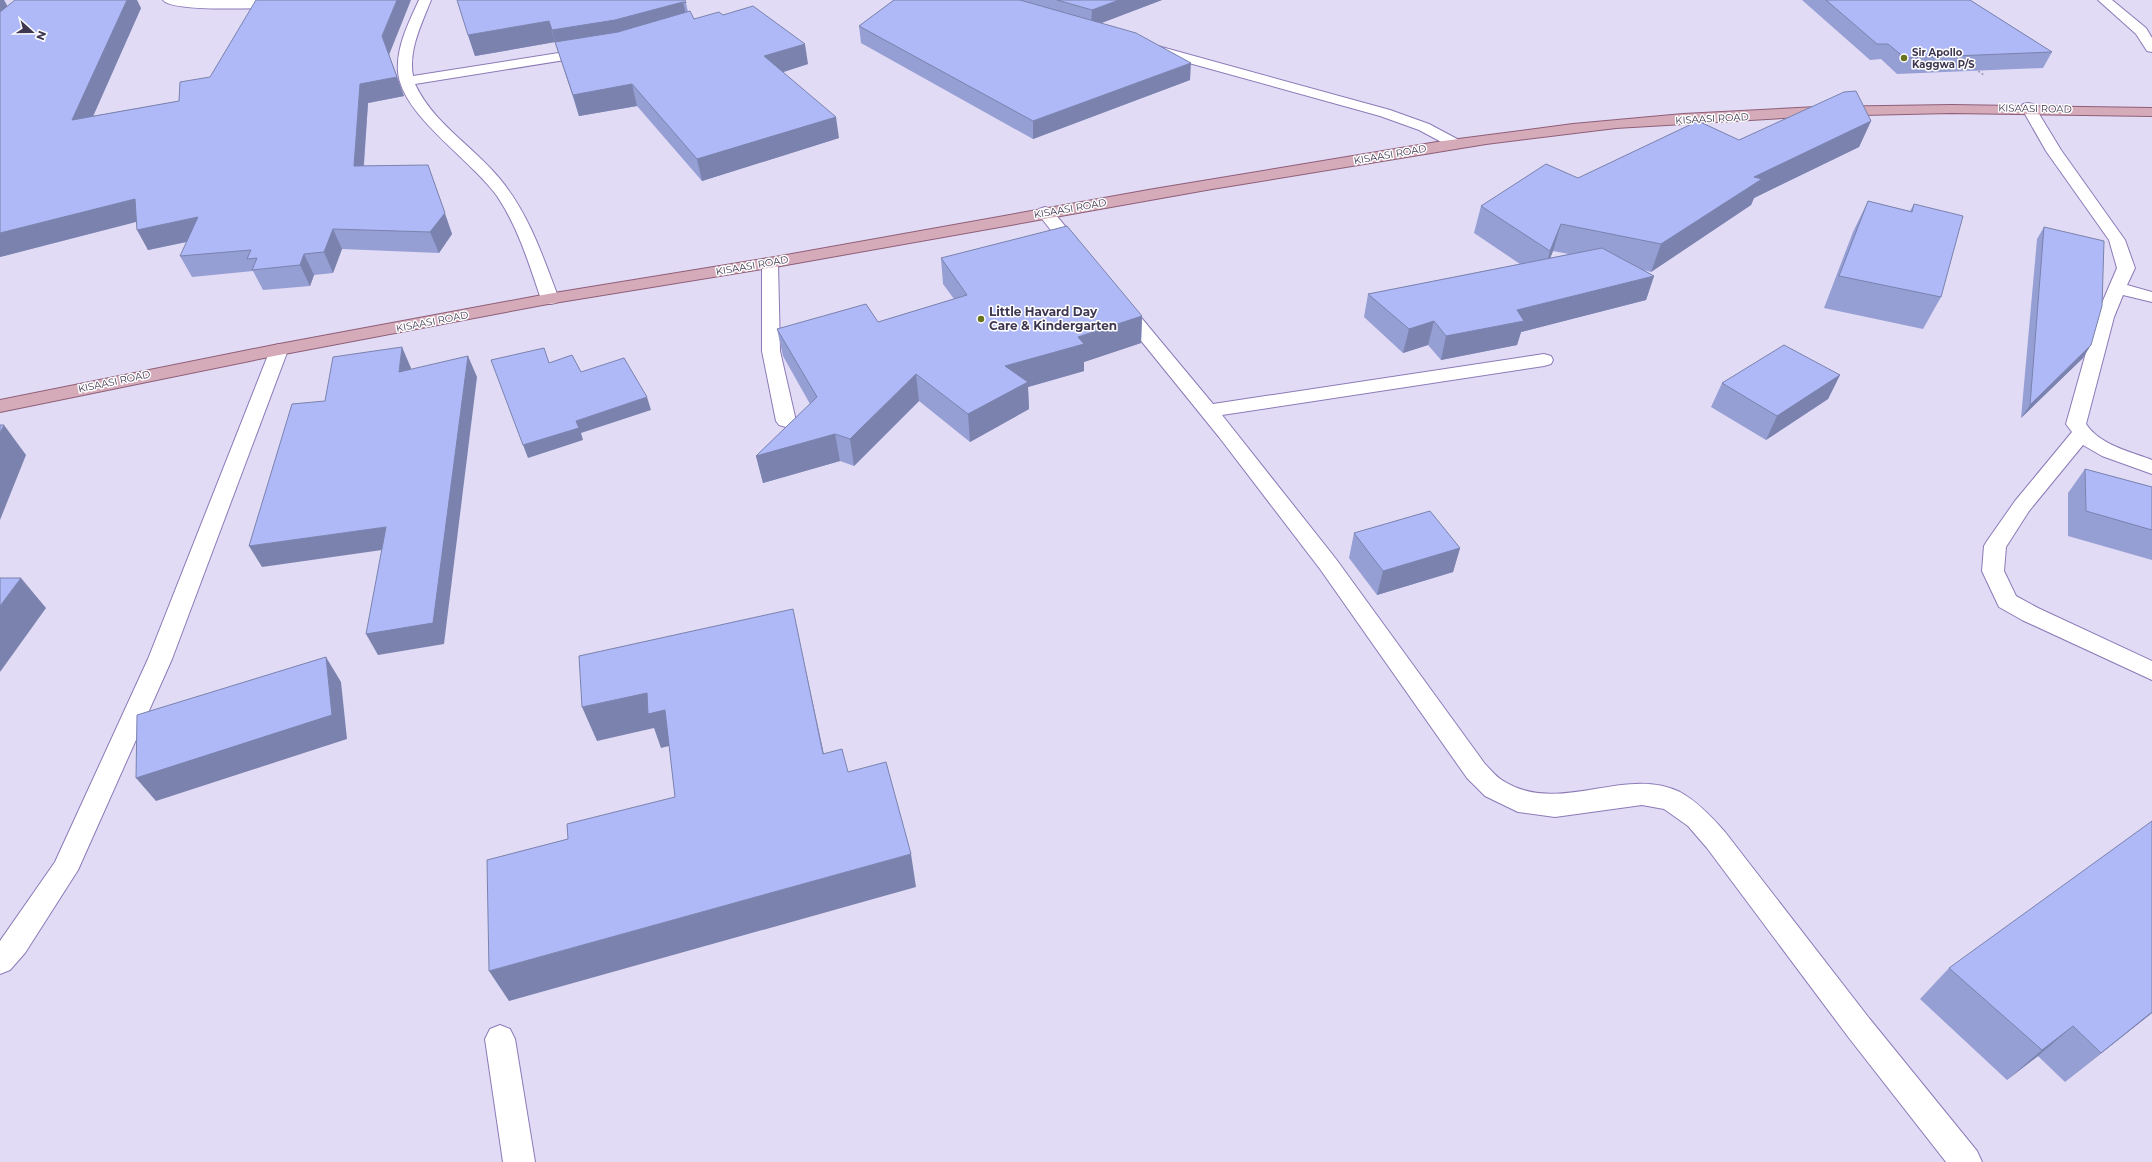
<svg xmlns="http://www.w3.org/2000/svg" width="2152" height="1162" font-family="Montserrat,sans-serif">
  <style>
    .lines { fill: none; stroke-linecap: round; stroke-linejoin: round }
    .minor-casing { stroke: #8c7ab7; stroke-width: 2 }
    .major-casing { stroke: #8e5e77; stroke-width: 2 }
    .path { stroke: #9d96b1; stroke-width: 1.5; stroke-dasharray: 2 2; stroke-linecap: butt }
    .minor { fill: #fff; fill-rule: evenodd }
    .major { fill: #d5abba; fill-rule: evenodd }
    .wall { fill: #969fd4; fill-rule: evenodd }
    .shaded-wall { fill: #7a82ad }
    .building { fill: #afb9f7; stroke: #7a82ad }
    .poi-dot { fill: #67731e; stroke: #fff; stroke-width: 1.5 }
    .labels { text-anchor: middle; stroke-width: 3; stroke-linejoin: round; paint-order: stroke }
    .far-poi-label { font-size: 10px; font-weight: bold; fill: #3e3751; stroke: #fff; text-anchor: start }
    .far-street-label { font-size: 10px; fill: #3e3751; stroke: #fff }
    .poi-label { font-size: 12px; font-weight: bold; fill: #3e3751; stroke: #fff; text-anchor: start }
  </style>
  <rect width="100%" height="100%" fill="#e2dbf6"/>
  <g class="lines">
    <defs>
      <g id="minor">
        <path d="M163,0h187l-6,4c-25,1 -170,12 -181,-4z"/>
        <path d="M419,0h12c-9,23 -23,50 -18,76l177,-28 7,4 -7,4 -175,28c18,39 58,62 85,95 29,35 43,78 59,120l-3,4 -6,1 -6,-1 -3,-4c-12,-35 -23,-72 -44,-103 -25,-36 -95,-80 -99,-124 -2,-25 11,-50 21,-72z"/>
        <polygon points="2098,0 2112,0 2146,28 2152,38 2152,52 2147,51 2136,34"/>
        <polygon points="1147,43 1390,110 1429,124 1459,140 1462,143 1459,146 1449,146 1419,130 1380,116 1142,50 1140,47 1142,44"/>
        <path d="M2028,103l5,1 28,46 64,90 10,28 -8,17 25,7v10l-29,-7 -9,22 -28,107c14,21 43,27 66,36v14l-50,-18 -19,-11 -54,66 -23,36 -2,24 12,25 22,12 114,53v19l-130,-60 -23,-13 -17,-36 2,-25 3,-5 28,-40 57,-69 -6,-8 30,-107 21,-49 -8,-28 -63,-89 -25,-44 2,-3z"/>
        <polygon points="1045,207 1051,209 1083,248 1085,252 1083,256 1071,256 1039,215 1037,212 1039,209"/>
        <polygon points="770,258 776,259 778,263 780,351 796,421 793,425 786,427 779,425 776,421 762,351 762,263 764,259"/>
        <path d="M1123,302l6,1 84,101 331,-50 7,2 2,4 -2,4 -7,2 -322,49 114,144 149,205c6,6 12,14 20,18 56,33 120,-17 175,10 18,10 32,25 45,40l144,186 108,133 5,11h-36l-97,-124 -142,-190 -19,-22 -24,-17 -22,-4 -87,12 -37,-5 -33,-16 -18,-18 -147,-209 -101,-132 -102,-126 -3,-4 3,-4z"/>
        <polygon points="279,344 285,346 288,350 172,659 78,870 25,953 10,970 0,974 0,941 55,862 148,659 270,350 273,346"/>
        <polygon points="500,1025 510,1029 515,1039 535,1162 503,1162 485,1039 490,1029"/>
      </g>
      <polygon id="major" points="1951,105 2152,108 2152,116 1951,113 1817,116 1616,128 1486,144 1212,189 775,267 548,304 274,356 0,412 0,400 274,345 548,294 775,257 1154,189 1443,141 1573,124 1683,114 1817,107"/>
    </defs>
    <use href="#minor" class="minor-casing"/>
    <use href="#major" class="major-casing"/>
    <polyline class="path" points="1975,69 1984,75"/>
    <use href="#minor" class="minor"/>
    <use href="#major" class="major"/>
  </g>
  <g class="wall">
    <polygon points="0,0 4,0 7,6 141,8 93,116 179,101 389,55 404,96 368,103 364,166 435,185 452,234 439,253 342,249 333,273 314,275 310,286 263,290 253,271 192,277 180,256 187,242 148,250 136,222 0,257"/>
    <polygon points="685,0 686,3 688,12 694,19 723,15 808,64 783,72 839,138 702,181 637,106 579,116 555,42 475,56 468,35"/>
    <polygon points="894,0 1162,0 1101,23 1190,80 1033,139 861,43 859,26"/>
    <polygon points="1802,0 1970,0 2052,52 2043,68 1897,74 1881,59 1870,60"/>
    <path d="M1871,121l-12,26 -105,51 -3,7 -100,67 -7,-2 10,6 -8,24 -125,32 -4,13 -76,15 -13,-15 -25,8 -39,-36 4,-23 152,-30 -46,-31 7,-27 97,-28 161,-38zM1553,251l16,3 -19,4z"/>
    <polygon points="1868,201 1910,211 1914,204 1941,297 1923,329 1824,308 1853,232"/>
    <polygon points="2044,227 2083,358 2021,418 2037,239"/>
    <polygon points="941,258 1142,316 1141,343 1084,362 1084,371 1028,387 1029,409 970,442 919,401 854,466 840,461 763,483 756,456 810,404 783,356 777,329 878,322 954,299 943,284"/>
    <polygon points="1840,375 1828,399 1766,440 1711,407 1722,383"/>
    <polygon points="2085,469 2152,487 2152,560 2068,536 2068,493"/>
    <polygon points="1354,533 1460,548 1453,572 1377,595 1349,558"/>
    <polygon points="1949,968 2152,1013 2065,1082 2038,1056 2007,1080 1920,999"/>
  </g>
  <g class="shaded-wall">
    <polygon points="0,0 4,0 10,11 0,22"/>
    <polygon points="127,0 137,0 141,8 83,139 72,120"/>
    <polygon points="397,0 411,0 389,55 404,96 368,103 362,186 354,166 360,84 382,36"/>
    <polygon points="1119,0 1162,0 1091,27 1092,10"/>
    <polygon points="683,2 688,23 555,42 558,52 552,30"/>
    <polygon points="549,21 555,42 475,56 468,35"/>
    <polygon points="805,44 808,64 768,77 764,56"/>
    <polygon points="1191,63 1190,80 1033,139 1033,121"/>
    <polygon points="632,84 637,106 579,116 573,95"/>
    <polygon points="836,117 839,138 702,181 697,159"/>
    <polygon points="1871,121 1859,147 1754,198 1751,205 1651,272 1661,244 1754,177"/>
    <polygon points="428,165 452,234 439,253 430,232"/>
    <polygon points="135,199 147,219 0,257 0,233"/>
    <polygon points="198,217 209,237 148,250 137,230"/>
    <polygon points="1561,224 1553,251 1542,279 1550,251"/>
    <polygon points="333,229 342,249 333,273 324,252"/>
    <polygon points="304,254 314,275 310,286 300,265"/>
    <polygon points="1654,276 1646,300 1521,332 1517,345 1441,360 1446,336 1517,310"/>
    <polygon points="1142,316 1141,343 1084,362 1084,371 1028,387 1029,409 970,442 968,414 1005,366 1078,337"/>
    <polygon points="1434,321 1428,345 1403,353 1409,329"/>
    <polygon points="2091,345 2083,358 2021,418 2030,405"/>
    <polygon points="402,347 411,368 408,392 399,372"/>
    <polygon points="468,356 477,377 444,644 378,655 366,634"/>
    <polygon points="916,374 919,401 854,466 850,439"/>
    <polygon points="1840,375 1828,399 1766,440 1777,416"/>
    <polygon points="647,397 651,410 581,433 583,440 528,458 523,445 576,421"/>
    <polygon points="4,425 26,455 0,520 0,433"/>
    <polygon points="835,434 840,461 763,483 756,456"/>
    <polygon points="386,527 396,548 262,567 249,546"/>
    <polygon points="1460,548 1453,572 1377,595 1383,571"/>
    <polygon points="21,578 46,608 0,672 0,606"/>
    <polygon points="793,609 800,643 831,787 823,754"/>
    <polygon points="326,657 341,682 347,739 156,801 136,778"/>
    <polygon points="647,693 665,710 677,744 661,748 654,728 597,741 582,707"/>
    <polygon points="911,854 916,887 509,1001 489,971"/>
    <polygon points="2152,1012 2152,1013 2065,1082 2101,1053"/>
    <polygon points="2073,1026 2038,1056 2007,1080 2042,1050"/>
  </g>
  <g class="building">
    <polygon points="15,0 127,0 72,120 179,101 180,82 210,77 256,0 397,0 382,36 397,77 360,84 354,166 428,165 445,213 430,232 333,229 324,252 304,254 300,265 252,270 257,258 247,259 251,250 180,256 198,217 137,230 135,199 0,233 0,12"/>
    <polygon points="457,0 685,0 686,3 683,2 615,20 552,30 549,21 468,35"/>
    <polygon points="894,0 1020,0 1136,33 1191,63 1033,121 859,26"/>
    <polygon points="1057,0 1119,0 1092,10"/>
    <polygon points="1826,0 1970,0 2052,52 1905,58 1888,44 1877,44"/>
    <polygon points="753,6 805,44 764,56 836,117 697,159 632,84 573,95 555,42 618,32 690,11 694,19 719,12 723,15"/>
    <polygon points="1856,91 1871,121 1754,177 1762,179 1661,244 1561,224 1550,251 1481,206 1546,164 1578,178 1698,121 1739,140 1844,92"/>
    <polygon points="1868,201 1912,212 1914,204 1963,216 1941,297 1839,276"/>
    <polygon points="1067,226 1142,316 1078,337 1084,344 1005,366 1028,382 968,414 916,374 850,439 835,434 756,456 817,397 777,329 866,304 878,322 967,295 941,258"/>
    <polygon points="2044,227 2104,241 2102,306 2091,345 2030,405"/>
    <polygon points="1602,248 1654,276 1517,310 1524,321 1446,336 1434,321 1409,329 1368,294"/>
    <polygon points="1784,345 1840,375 1777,416 1722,383"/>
    <polygon points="402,347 399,372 468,356 433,623 366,634 386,527 249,546 292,404 325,401 333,357"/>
    <polygon points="544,348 549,363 572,355 581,372 624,358 647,397 576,421 579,428 523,445 491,360"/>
    <polygon points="0,425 4,425 0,433"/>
    <polygon points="2085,469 2152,487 2152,530 2086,511"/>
    <polygon points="1430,511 1460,548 1383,571 1354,533"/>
    <polygon points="0,578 21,578 0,606"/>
    <polygon points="793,609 823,754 842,749 848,772 886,762 911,854 489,971 487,860 568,839 567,824 675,797 665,710 648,714 647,693 582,707 579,656"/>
    <polygon points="326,657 332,715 136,778 137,715"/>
    <polygon points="2152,821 2152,1012 2101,1053 2073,1026 2042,1050 1949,968"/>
  </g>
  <g class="poi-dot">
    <circle cx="1904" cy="58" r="4"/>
    <circle cx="981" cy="319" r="4"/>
  </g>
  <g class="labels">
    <g class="far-poi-label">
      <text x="1912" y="56">Sir Apollo<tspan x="1912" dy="12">Kaggwa P/S</tspan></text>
    </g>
    <g class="far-street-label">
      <text transform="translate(2035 108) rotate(1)" y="4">KISAASI ROAD</text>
      <text transform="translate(1712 118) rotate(-3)" y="4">KISAASI ROAD</text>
      <text transform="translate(1390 154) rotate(-10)" y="4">KISAASI ROAD</text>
      <text transform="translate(1070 208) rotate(-10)" y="4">KISAASI ROAD</text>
      <text transform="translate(752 265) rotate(-10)" y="4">KISAASI ROAD</text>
      <text transform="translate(432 321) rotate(-11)" y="4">KISAASI ROAD</text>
      <text transform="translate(114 381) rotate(-12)" y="4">KISAASI ROAD</text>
    </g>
    <g class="poi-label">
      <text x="989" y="316">Little Havard Day<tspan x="989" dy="14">Care &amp; Kindergarten</tspan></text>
    </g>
  </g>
  <g transform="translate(32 32) rotate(111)" stroke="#ffffff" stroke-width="3" paint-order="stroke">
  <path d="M0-3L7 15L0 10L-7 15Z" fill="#3e3751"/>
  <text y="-6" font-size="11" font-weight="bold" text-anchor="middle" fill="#3e3751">N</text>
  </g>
</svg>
